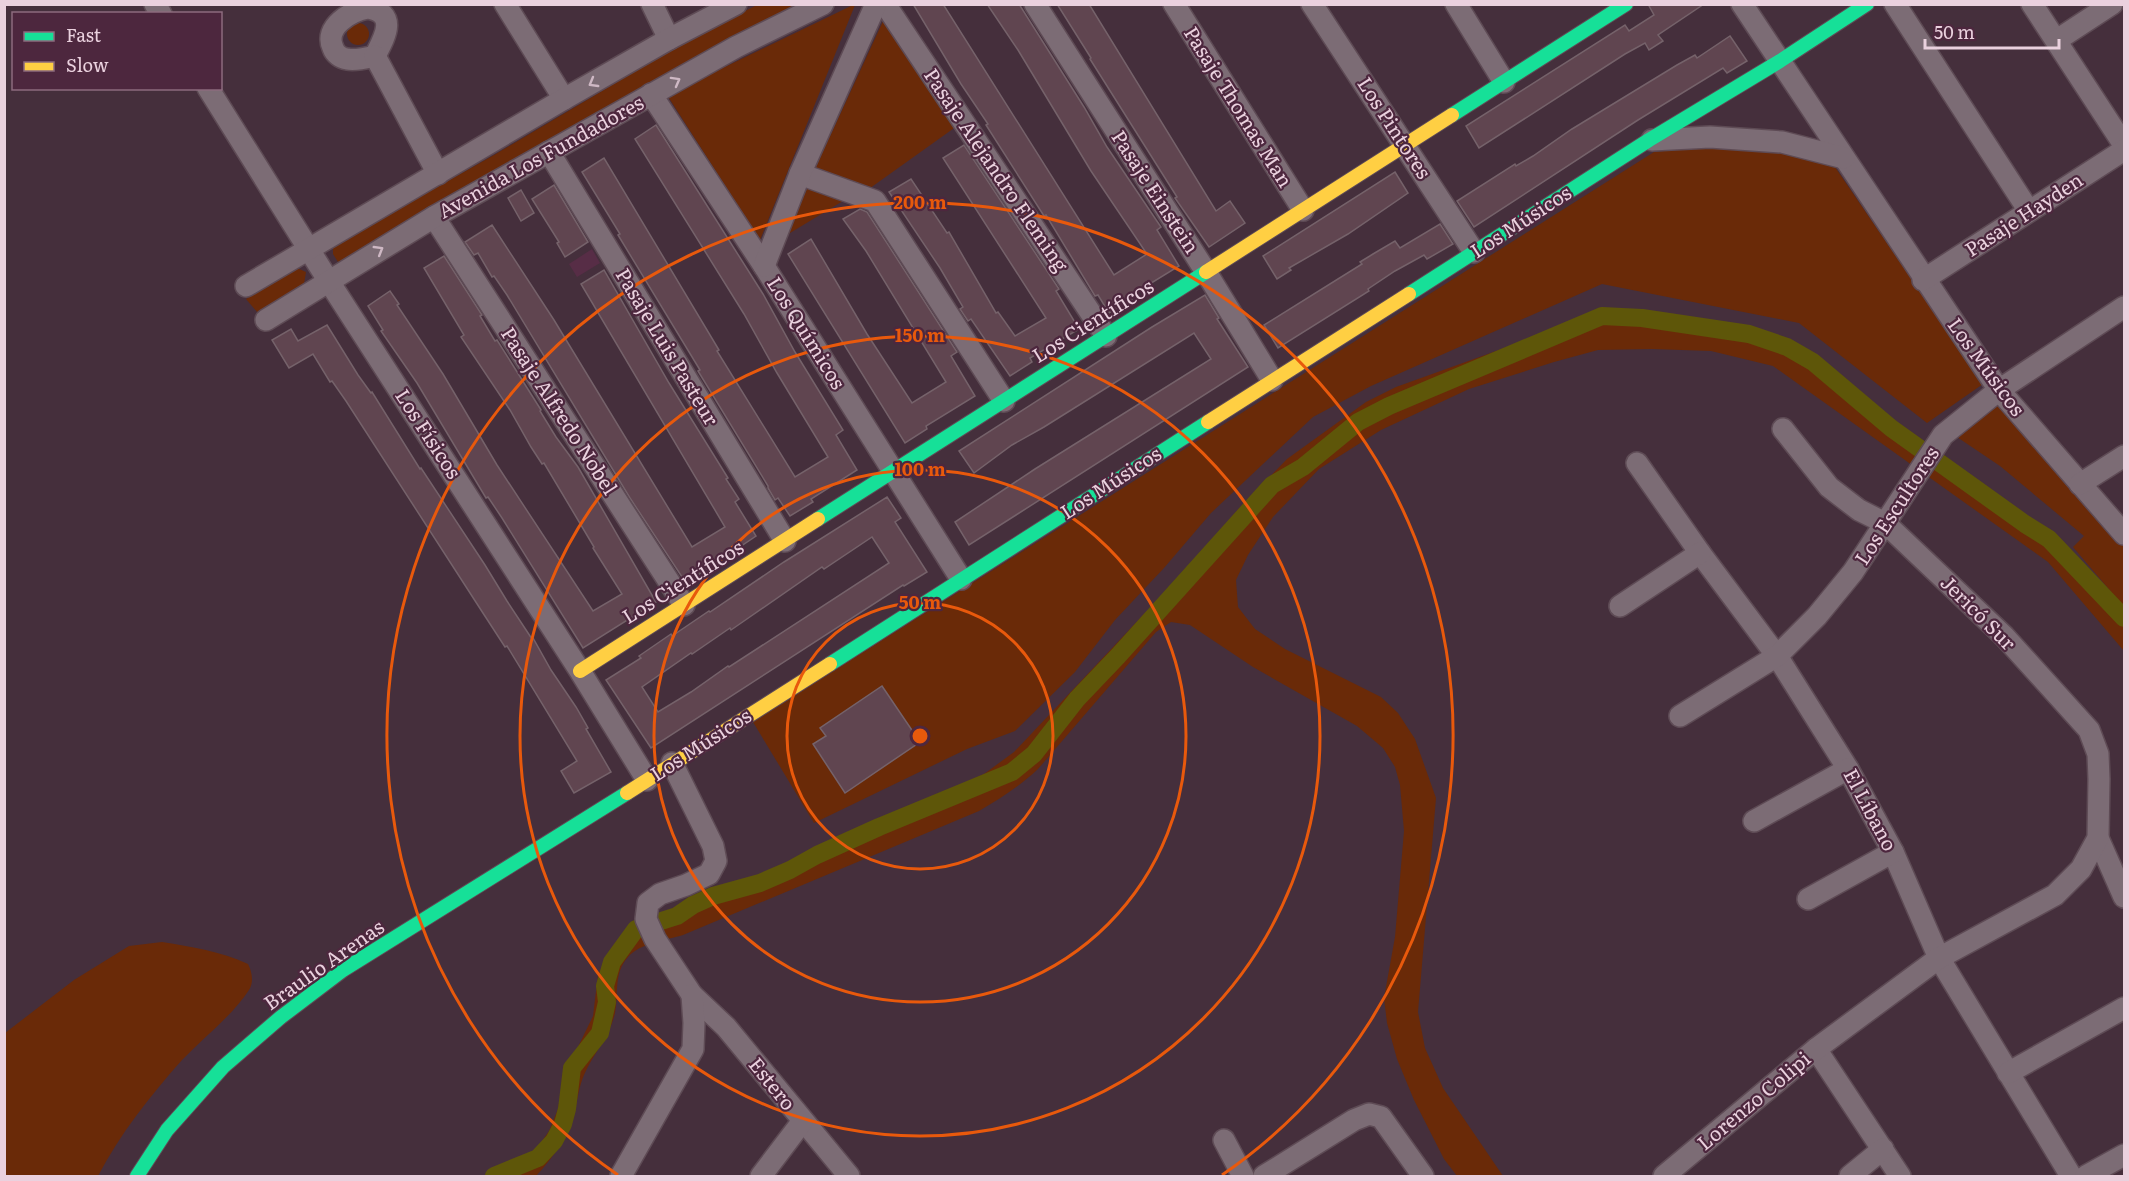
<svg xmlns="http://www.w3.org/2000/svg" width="2129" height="1181" font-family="Literata,serif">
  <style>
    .built { fill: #572d46 }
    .green { fill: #6a2a08 }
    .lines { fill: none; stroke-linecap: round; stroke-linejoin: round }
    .canal { stroke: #5e5609; stroke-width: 18 }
    .building { fill: #604550; stroke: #75626a; stroke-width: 1.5; fill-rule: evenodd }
    .street-casing { stroke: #5e4b55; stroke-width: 24 }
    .fast-casing { stroke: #5e4b55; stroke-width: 16 }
    .slow-casing { stroke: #5e4b55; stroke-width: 16 }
    .street { stroke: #7c6c75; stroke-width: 21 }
    .fast { stroke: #16e098; stroke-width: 14 }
    .slow { stroke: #ffcf43; stroke-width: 14 }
    .oneway { stroke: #ceb8c4 }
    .ring { fill: none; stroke: #e8590c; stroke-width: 3 }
    .labels { text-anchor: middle; stroke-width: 4.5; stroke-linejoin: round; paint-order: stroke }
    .street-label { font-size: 20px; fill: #ead1de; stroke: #4d273e }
    .centre { fill: #e8590c; stroke: #4d273e; stroke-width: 3 }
    .ring-label { font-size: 18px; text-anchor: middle; font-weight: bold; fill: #e8590c; stroke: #4d273e; stroke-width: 4.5; stroke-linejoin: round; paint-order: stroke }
  </style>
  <rect width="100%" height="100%" fill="#452f3c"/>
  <polygon class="built" points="592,249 600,263 577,277 569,264"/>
  <g class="green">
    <polygon points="757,5 801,5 346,260 338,262 333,254 333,246 494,155 695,36"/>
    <polygon points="853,5 855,5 760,240 667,95"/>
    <polygon points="884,19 957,126 866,191 815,169"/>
    <circle cx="358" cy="34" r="11"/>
    <polygon points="1733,145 1797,154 1835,167 1983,384 1927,423 1799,323 1602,284 1371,386 1313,417 1211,513 1164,568 1115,620 1075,672 1015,731 967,749 814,823 753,722 1654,152"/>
    <polygon points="809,185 848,198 785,236"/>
    <polygon points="297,268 306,272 304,284 258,313 246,299"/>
    <path d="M1624,318l155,26 168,126 111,77 66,70v34l-76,-89 -275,-196 -62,-15 -59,-2 -54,1 -44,12 -85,27 -88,41 -62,39 -46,48 -25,38 -12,25 2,27 17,22 30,20 96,48 17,16 17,26 21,59 -18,214 7,36 18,40 60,88h-46l-13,-17 -30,-59 -17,-41 -10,-36 -3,-25 11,-61 9,-106 -4,-46 -5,-18 -12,-19 -26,-22 -104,-59 -63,-42 -19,-3 -15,10 -118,137c-18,17 -37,29 -59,42l-296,124c-16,5 -43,8 -55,22 -15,17 -9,36 -13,56 -5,23 -22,41 -31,62 -5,11 -6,23 -9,35 -7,26 -21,47 -39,66h-41l25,-14 18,-15 11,-16 9,-22 7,-41 12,-19 16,-33 5,-41 18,-33 14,-14 61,-21 293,-133 30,-22 182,-193 46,-54 45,-46 79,-57 30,-15 128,-46 54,-18z"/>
    <polygon points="2000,404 2124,542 2124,607 2073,547 2084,536 2000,466 1954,435"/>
    <path d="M162,942c30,5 58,9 86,22 4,8 6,18 1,26 -18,27 -45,47 -67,70 -32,36 -62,74 -84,116h-93v-143l69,-53 55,-34z"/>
  </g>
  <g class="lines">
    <polyline class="canal" points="494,1176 538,1158 554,1141 563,1124 567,1109 572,1068 600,1033 607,1002 605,986 612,962 636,929 677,916 693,905 713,896 760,883 790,870 817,855 879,827 1012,772 1034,754 1077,699 1118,656 1272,485 1303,467 1358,422 1389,406 1602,316 1642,318 1749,334 1787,347 1813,362 1891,428 2025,524 2049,539 2124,618"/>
  </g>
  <g class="building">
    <polygon points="913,4 943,4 1114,275 1147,254 1091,171 1018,50 987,4 1019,4 1084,107 1107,147 1161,227 1157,230 1179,266 1130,296 1132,299 1109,313 1098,295 1095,296 1046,215 1044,216 986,125 988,124 961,84"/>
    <polygon points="1057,4 1089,4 1216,211 1230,201 1245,223 1209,247 1175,198 1177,197 1090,59 1091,58"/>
    <polygon points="1648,4 1704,4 1658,35 1663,41 1649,50 1645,43 1625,54 1479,148 1466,126 1625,25 1629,31 1654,15"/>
    <polygon points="1730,36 1747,61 1727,73 1723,68 1638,120 1474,227 1457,201 1515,164 1516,166 1533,156 1572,129 1677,65 1695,55 1697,58"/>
    <polygon points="656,125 763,294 795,352 843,430 836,435 857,470 811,499 813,502 790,516 778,498 775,500 768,488 768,486 698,371 700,370 618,235 620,234 582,172 604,158 719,350 717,351 795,477 828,457 777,373 744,314 635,139"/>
    <polygon points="964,145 1059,289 1056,291 1079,329 1030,358 1032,362 1010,376 971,319 968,321 960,309 963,307 940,268 889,192 911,179 947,233 949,232 996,313 998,312 1015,336 1046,318 943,158"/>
    <polygon points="1395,172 1408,193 1348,234 1289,268 1291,270 1277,279 1263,256"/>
    <polygon points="554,185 588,242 565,257 557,243 559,242 532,199"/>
    <polygon points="521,190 534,213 521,221 508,198"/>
    <polygon points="860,209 867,212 957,352 951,356 975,396 926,426 927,429 905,443 788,254 811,239 867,334 912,403 946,382 866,251 843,219"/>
    <polygon points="1440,224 1453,244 1427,259 1424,255 1395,271 1368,289 1369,291 1278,348 1264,325 1362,264 1360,262 1373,254 1395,241 1400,248"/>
    <polygon points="492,225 554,320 692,547 725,527 581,284 604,270 669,383 728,478 726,479 739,499 735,502 756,536 686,583 630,498 507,295 494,276 492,277 478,253 474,255 465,242"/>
    <polygon points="444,256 482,315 480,316 495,341 497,340 541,410 540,411 556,437 578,467 656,602 583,648 502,518 488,497 486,498 417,383 381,331 383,330 368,306 390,291 399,304 397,305 443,374 497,465 593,611 622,594 593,548 594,547 544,463 542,464 531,447 510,410 461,337 464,335 424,268"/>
    <polygon points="1205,295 1219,318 1217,319 1248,367 969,545 955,522 1035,469 1211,359 1194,333 1044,427 1012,445 974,473 959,451 1152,327"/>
    <polygon points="327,325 358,375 371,393 372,392 420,469 421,468 485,565 507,601 532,639 533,638 551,670 576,707 588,728 586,729 611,772 574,793 561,771 577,761 507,646 505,647 481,610 346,401 332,381 330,382 313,354 289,368 272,340 291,329 298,341"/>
    <path d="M887,497l14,21 -6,4 32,50 -23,14 -1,-1 -252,163 -45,-68 35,-22 -2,-2 32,-22 1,2 37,-25 1,1 74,-50zM872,537l17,26 -160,104 -1,-1 -37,26 -33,20 -16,-25 49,-34 1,1 38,-26 1,2 91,-63 2,2z"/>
    <polygon points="882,686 920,742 845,793 813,744 826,736 820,728"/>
  </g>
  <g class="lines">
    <defs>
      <g id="street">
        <polyline points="155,4 161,14"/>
        <polyline points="505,4 564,99"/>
        <polyline points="652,4 669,39"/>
        <polyline points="885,4 1106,336"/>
        <polyline points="1035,4 1206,272 1272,380"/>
        <polyline points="1174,4 1303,210"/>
        <polyline points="1312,4 1474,252"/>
        <polyline points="1456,4 1504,82"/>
        <polyline points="1742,4 1999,390 2124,534"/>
        <polyline points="1895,4 2029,211"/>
        <polyline points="2032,4 2124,145"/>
        <path d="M368,8c31,6 16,30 7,48 -9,2 -19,5 -28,3 -6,-1 -12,-5 -14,-11 -10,-21 18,-37 35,-40z"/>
        <polyline points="2057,40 2112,4"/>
        <polyline points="375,56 438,174"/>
        <polyline points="208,88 328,280 580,671 647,780"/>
        <polyline points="651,94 764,266 961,579"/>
        <polyline points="1652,140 1710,137 1782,142 1844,158"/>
        <polyline points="549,152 785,541"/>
        <polyline points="800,174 875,201 1004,401"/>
        <polyline points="434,217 684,605"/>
        <polyline points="764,266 800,174 876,4"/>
        <polyline points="1923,280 2124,150"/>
        <polyline points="246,286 564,99 669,39 736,4"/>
        <polyline points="266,320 434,217 736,47 823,4"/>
        <polyline points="1637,463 1700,553 1777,656 1848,769 1893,852 1939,958 2071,1176"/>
        <polyline points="2080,484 2124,456"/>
        <polyline points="1620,606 1700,553"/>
        <polyline points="1680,716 1777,656 1817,616 1853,572 1943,435 1999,390 2124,307"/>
        <polyline points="672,763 713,846 716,861 709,874 686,885 660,894 648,903 646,919 655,939 692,995 726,1027 849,1176"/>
        <polyline points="1754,821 1848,769"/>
        <polyline points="2098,838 2124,897"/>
        <polyline points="1808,899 1893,852"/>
        <polyline points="1816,1049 1900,1176"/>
        <polyline points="2008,1073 2124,1008"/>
        <polyline points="1224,1140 1243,1176"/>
        <polyline points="621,1176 693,1049 694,1023 692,995"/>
        <polyline points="761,1176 802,1122"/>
        <polyline points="1264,1176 1354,1120 1369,1114 1381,1117 1423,1176"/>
        <polyline points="1664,1176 1816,1049 1939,958 2055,895 2081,869 2098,838 2099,779 2098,754 2089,730 2004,636 1885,523 1859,510 1829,487 1783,429"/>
        <polyline points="1850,1176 1883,1149"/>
        <polyline points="2086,1176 2124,1155"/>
      </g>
      <g id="fast">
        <polyline points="1452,115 1626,4"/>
        <polyline points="1409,294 1649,140 1780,61 1867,4"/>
        <polyline points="818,519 1206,272"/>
        <polyline points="830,664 1208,422"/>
        <polyline points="137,1176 167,1130 223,1067 281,1017 343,970 627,793"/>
      </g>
      <g id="slow">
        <polyline points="1206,272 1452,115"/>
        <polyline points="1208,422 1409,294"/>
        <polyline points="580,671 818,519"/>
        <polyline points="627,793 830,664"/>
      </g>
    </defs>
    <use href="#street" class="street-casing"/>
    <use href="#fast" class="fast-casing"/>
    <use href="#slow" class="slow-casing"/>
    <use href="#street" class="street"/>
    <use href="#fast" class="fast"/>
    <use href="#slow" class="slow"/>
  </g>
  <defs><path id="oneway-chevron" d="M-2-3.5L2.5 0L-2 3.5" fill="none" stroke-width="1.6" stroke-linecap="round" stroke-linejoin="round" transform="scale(1.5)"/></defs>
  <g class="oneway">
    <use href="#oneway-chevron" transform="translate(676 81) rotate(-29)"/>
    <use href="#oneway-chevron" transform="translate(593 83) rotate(150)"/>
    <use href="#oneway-chevron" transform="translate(379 250) rotate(-31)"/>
  </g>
  <g class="ring">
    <circle cx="920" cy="736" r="133"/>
    <circle cx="920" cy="736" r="266"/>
    <circle cx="920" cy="736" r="400"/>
    <path d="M618 1175A533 533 0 1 1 1222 1175"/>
  </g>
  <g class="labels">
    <g class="street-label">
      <text transform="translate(1238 107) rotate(58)" y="7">Pasaje Thomas Man</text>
      <text transform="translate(1394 128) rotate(57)" y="7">Los Pintores</text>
      <text transform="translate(541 157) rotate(-29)" y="7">Avenida Los Fundadores</text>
      <text transform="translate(996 170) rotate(56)" y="7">Pasaje Alejandro Fleming</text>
      <text transform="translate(1155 192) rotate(57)" y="7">Pasaje Einstein</text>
      <text transform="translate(2024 215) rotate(-33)" y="7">Pasaje Hayden</text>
      <text transform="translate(1521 222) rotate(-33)" y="7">Los Músicos</text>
      <text transform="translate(1093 321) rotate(-32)" y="7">Los Científicos</text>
      <text transform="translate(806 333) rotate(58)" y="7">Los Químicos</text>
      <text transform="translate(667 347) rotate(59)" y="7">Pasaje Luis Pasteur</text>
      <text transform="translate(1986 367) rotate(54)" y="7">Los Músicos</text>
      <text transform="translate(559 411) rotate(57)" y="7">Pasaje Alfredo Nobel</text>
      <text transform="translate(428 434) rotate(57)" y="7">Los Físicos</text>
      <text transform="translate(1111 483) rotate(-33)" y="7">Los Músicos</text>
      <text transform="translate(1897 506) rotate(-57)" y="7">Los Escultores</text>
      <text transform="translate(683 582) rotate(-32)" y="7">Los Científicos</text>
      <text transform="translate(1978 613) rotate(45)" y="7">Jericó Sur</text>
      <text transform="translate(701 745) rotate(-33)" y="7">Los Músicos</text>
      <text transform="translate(1870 810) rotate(62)" y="7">El Líbano</text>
      <text transform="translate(324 965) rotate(-35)" y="7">Braulio Arenas</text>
      <text transform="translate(772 1084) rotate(51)" y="7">Estero</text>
      <text transform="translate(1754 1101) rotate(-40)" y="7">Lorenzo Colipi</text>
    </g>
  </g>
  <circle cx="920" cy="736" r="9" class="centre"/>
  <g class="ring-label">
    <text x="920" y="209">200 m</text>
    <text x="920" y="342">150 m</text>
    <text x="920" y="476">100 m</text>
    <text x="920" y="609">50 m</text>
  </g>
  <rect width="2129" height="1181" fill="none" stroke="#ead1de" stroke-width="12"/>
  <rect x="12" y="12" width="210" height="78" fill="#4d273e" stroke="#8c6b7e" stroke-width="1.5"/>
  <rect x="24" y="32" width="30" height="9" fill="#16e098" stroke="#8c6b7e" stroke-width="1.5"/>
  <text x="66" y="42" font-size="18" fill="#ead1de">Fast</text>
  <rect x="24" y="62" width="30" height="9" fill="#ffcf43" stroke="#8c6b7e" stroke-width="1.5"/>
  <text x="66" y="72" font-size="18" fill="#ead1de">Slow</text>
  <path d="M1925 39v9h134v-9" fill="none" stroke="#ead1de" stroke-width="3"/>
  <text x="1934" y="39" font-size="18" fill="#ead1de" stroke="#4d273e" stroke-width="4.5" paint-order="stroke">50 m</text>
</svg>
